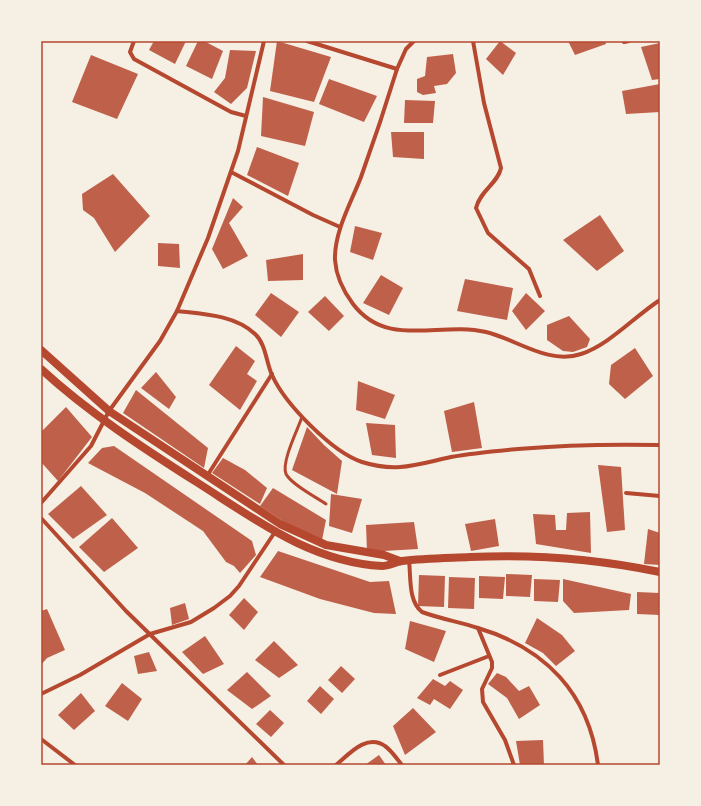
<svg xmlns="http://www.w3.org/2000/svg" width="701" height="806" font-family="'Open Sans',sans-serif">
  <style>
    .building { fill: #bf614a }
    .lines { fill: none; stroke-linecap: round; stroke-linejoin: round }
    .service { stroke: #b5482f; stroke-width: 3 }
    .minor { stroke: #b5482f; stroke-width: 4 }
    .secondary { stroke: #b5482f; stroke-width: 8 }
    .neatline { fill: none; stroke: #b5482f; stroke-width: 1.5 }
  </style>
  <rect width="100%" height="100%" fill="#f6efe4"/>
  <g class="building">
    <polygon points="154,41 186,41 175,64 149,50"/>
    <polygon points="198,41 204,41 223,51 212,79 186,66"/>
    <polygon points="277,41 331,57 314,102 270,91"/>
    <polygon points="500,41 516,53 503,75 486,59"/>
    <polygon points="568,41 605,41 606,44 575,55"/>
    <polygon points="660,43 660,79 652,80 641,47"/>
    <polygon points="230,50 256,51 247,88 231,104 214,92 225,78"/>
    <polygon points="453,54 456,73 447,84 434,86 436,93 423,95 417,92 417,79 425,76 427,57"/>
    <polygon points="91,55 138,74 117,119 72,102"/>
    <polygon points="329,79 377,96 364,122 319,104"/>
    <polygon points="660,84 660,112 626,114 622,91"/>
    <polygon points="263,97 314,112 305,146 261,136"/>
    <polygon points="405,100 435,101 433,123 404,123"/>
    <polygon points="391,132 424,132 424,159 393,157"/>
    <polygon points="257,147 299,163 288,196 247,175"/>
    <polygon points="113,174 150,216 115,252 94,218 83,210 82,194"/>
    <polygon points="233,198 243,207 229,223 248,256 223,269 212,249"/>
    <polygon points="600,215 624,251 597,271 563,240"/>
    <polygon points="355,226 382,233 373,260 350,252"/>
    <polygon points="158,243 179,244 180,268 158,266"/>
    <polygon points="303,254 303,280 268,281 266,260"/>
    <polygon points="381,275 403,288 389,315 363,303"/>
    <polygon points="465,279 513,288 507,320 457,311"/>
    <polygon points="271,293 299,312 281,337 255,315"/>
    <polygon points="526,293 545,311 526,330 512,311"/>
    <polygon points="325,296 344,316 329,331 308,312"/>
    <polygon points="569,316 590,339 587,347 573,352 563,351 547,340 547,325"/>
    <polygon points="236,346 255,361 247,374 257,381 240,410 209,385"/>
    <polygon points="635,348 653,376 625,399 609,384 611,365"/>
    <polygon points="156,372 176,397 169,409 141,388"/>
    <polygon points="358,381 395,395 385,419 356,410"/>
    <polygon points="136,390 208,448 204,468 123,413"/>
    <polygon points="474,402 482,448 452,452 444,411"/>
    <polygon points="66,407 92,437 58,481 41,462 41,432"/>
    <polygon points="366,423 395,425 396,458 372,455"/>
    <polygon points="307,427 324,445 342,461 337,494 292,470"/>
    <polygon points="114,446 252,541 256,555 240,573 234,566 226,562 203,531 145,493 88,463 102,448"/>
    <polygon points="223,458 245,470 267,488 260,504 212,473"/>
    <polygon points="598,465 621,467 625,530 607,532"/>
    <polygon points="81,486 107,515 73,539 48,514"/>
    <polygon points="273,488 326,520 322,540 290,526 260,506"/>
    <polygon points="331,494 362,499 352,533 329,526"/>
    <polygon points="590,512 591,553 536,544 533,514 555,515 556,530 566,530 567,513"/>
    <polygon points="112,518 138,548 104,572 79,547"/>
    <polygon points="495,519 499,546 471,551 465,524"/>
    <polygon points="414,522 418,549 367,552 366,525"/>
    <polygon points="648,529 660,533 660,565 644,564"/>
    <polygon points="278,551 370,582 389,581 396,614 374,613 320,599 260,577"/>
    <polygon points="506,574 532,575 530,597 506,596"/>
    <polygon points="419,575 445,576 444,607 418,606"/>
    <polygon points="479,576 505,577 503,599 479,598"/>
    <polygon points="449,577 475,578 474,609 448,608"/>
    <polygon points="534,579 560,580 558,602 534,601"/>
    <polygon points="563,579 631,594 629,610 574,613 563,601"/>
    <polygon points="637,592 660,593 660,615 637,614"/>
    <polygon points="244,598 258,612 244,630 229,615"/>
    <polygon points="185,603 189,619 172,625 170,608"/>
    <polygon points="47,609 65,650 47,658 41,665 41,611"/>
    <polygon points="537,618 562,635 575,651 556,666 543,653 525,643"/>
    <polygon points="410,621 446,631 434,662 405,649"/>
    <polygon points="205,636 224,664 203,674 182,652"/>
    <polygon points="274,641 298,665 279,678 255,660"/>
    <polygon points="149,652 157,671 138,674 134,656"/>
    <polygon points="341,666 355,679 342,693 328,680"/>
    <polygon points="247,672 271,696 252,709 227,690"/>
    <polygon points="497,673 506,677 519,691 529,686 540,705 519,719 507,698 488,684"/>
    <polygon points="433,679 445,686 450,681 463,690 450,709 434,699 430,705 417,698"/>
    <polygon points="122,683 142,699 128,721 105,706"/>
    <polygon points="320,686 334,699 321,714 307,701"/>
    <polygon points="81,693 95,711 74,730 58,715"/>
    <polygon points="413,708 436,732 405,755 393,726"/>
    <polygon points="270,710 284,723 271,737 256,724"/>
    <polygon points="543,740 544,765 520,765 516,741"/>
    <polygon points="379,755 386,765 365,765"/>
    <polygon points="252,757 258,765 245,765"/>
  </g>
  <g class="lines">
    <path class="service" d="M302,417c-4,12 -21,45 -16,57 6,11 30,23 40,30"/>
    <g class="minor">
      <polyline points="134,41 130,52 134,59 231,112 246,116"/>
      <polyline points="307,41 397,69 406,49 414,41"/>
      <path d="M473,41l11,62 17,65c-3,15 -21,23 -25,40l12,25 41,36 11,27"/>
      <polyline points="624,42 629,41"/>
      <path d="M397,69c-11,36 -23,72 -36,108 -10,26 -27,55 -26,83 1,16 9,32 18,44 34,45 86,17 133,28 30,7 62,33 95,22 28,-9 54,-38 79,-54"/>
      <polyline points="231,172 313,215 340,227"/>
      <path d="M177,311c26,3 58,4 78,23 11,10 11,28 17,41 13,29 60,77 90,87 35,11 56,2 89,-5 22,-4 45,-6 67,-8 46,-4 95,-5 142,-4"/>
      <polyline points="207,476 272,374"/>
      <polyline points="626,493 660,496"/>
      <polyline points="41,503 91,446 109,411 160,341 177,311 208,238 238,151 264,41"/>
      <polyline points="41,518 126,611 284,765"/>
      <path d="M409,560c2,17 -1,41 13,52 19,7 38,10 56,16 67,20 111,65 120,137"/>
      <polyline points="478,628 492,662 492,668 482,689 483,702 505,740 514,765"/>
      <polyline points="440,675 489,656"/>
      <polyline points="41,694 80,675 150,634 191,622 214,608 230,596 239,586 275,532"/>
      <polyline points="41,739 75,765"/>
      <path d="M336,765c13,-11 31,-32 49,-19 6,4 12,13 17,19"/>
    </g>
    <g class="secondary">
      <polyline points="41,350 109,411 280,524 326,545 384,555 400,561"/>
      <path d="M41,369c48,44 102,79 157,114 58,37 113,79 184,83 7,0 13,-4 20,-5 22,-3 46,-3 68,-4 64,-3 128,2 190,15"/>
    </g>
  </g>
  <rect width="701" height="806" fill="none" stroke="#f6efe4" stroke-width="84"/>
  <rect x="42" y="42" width="617" height="722" class="neatline"/>
</svg>
